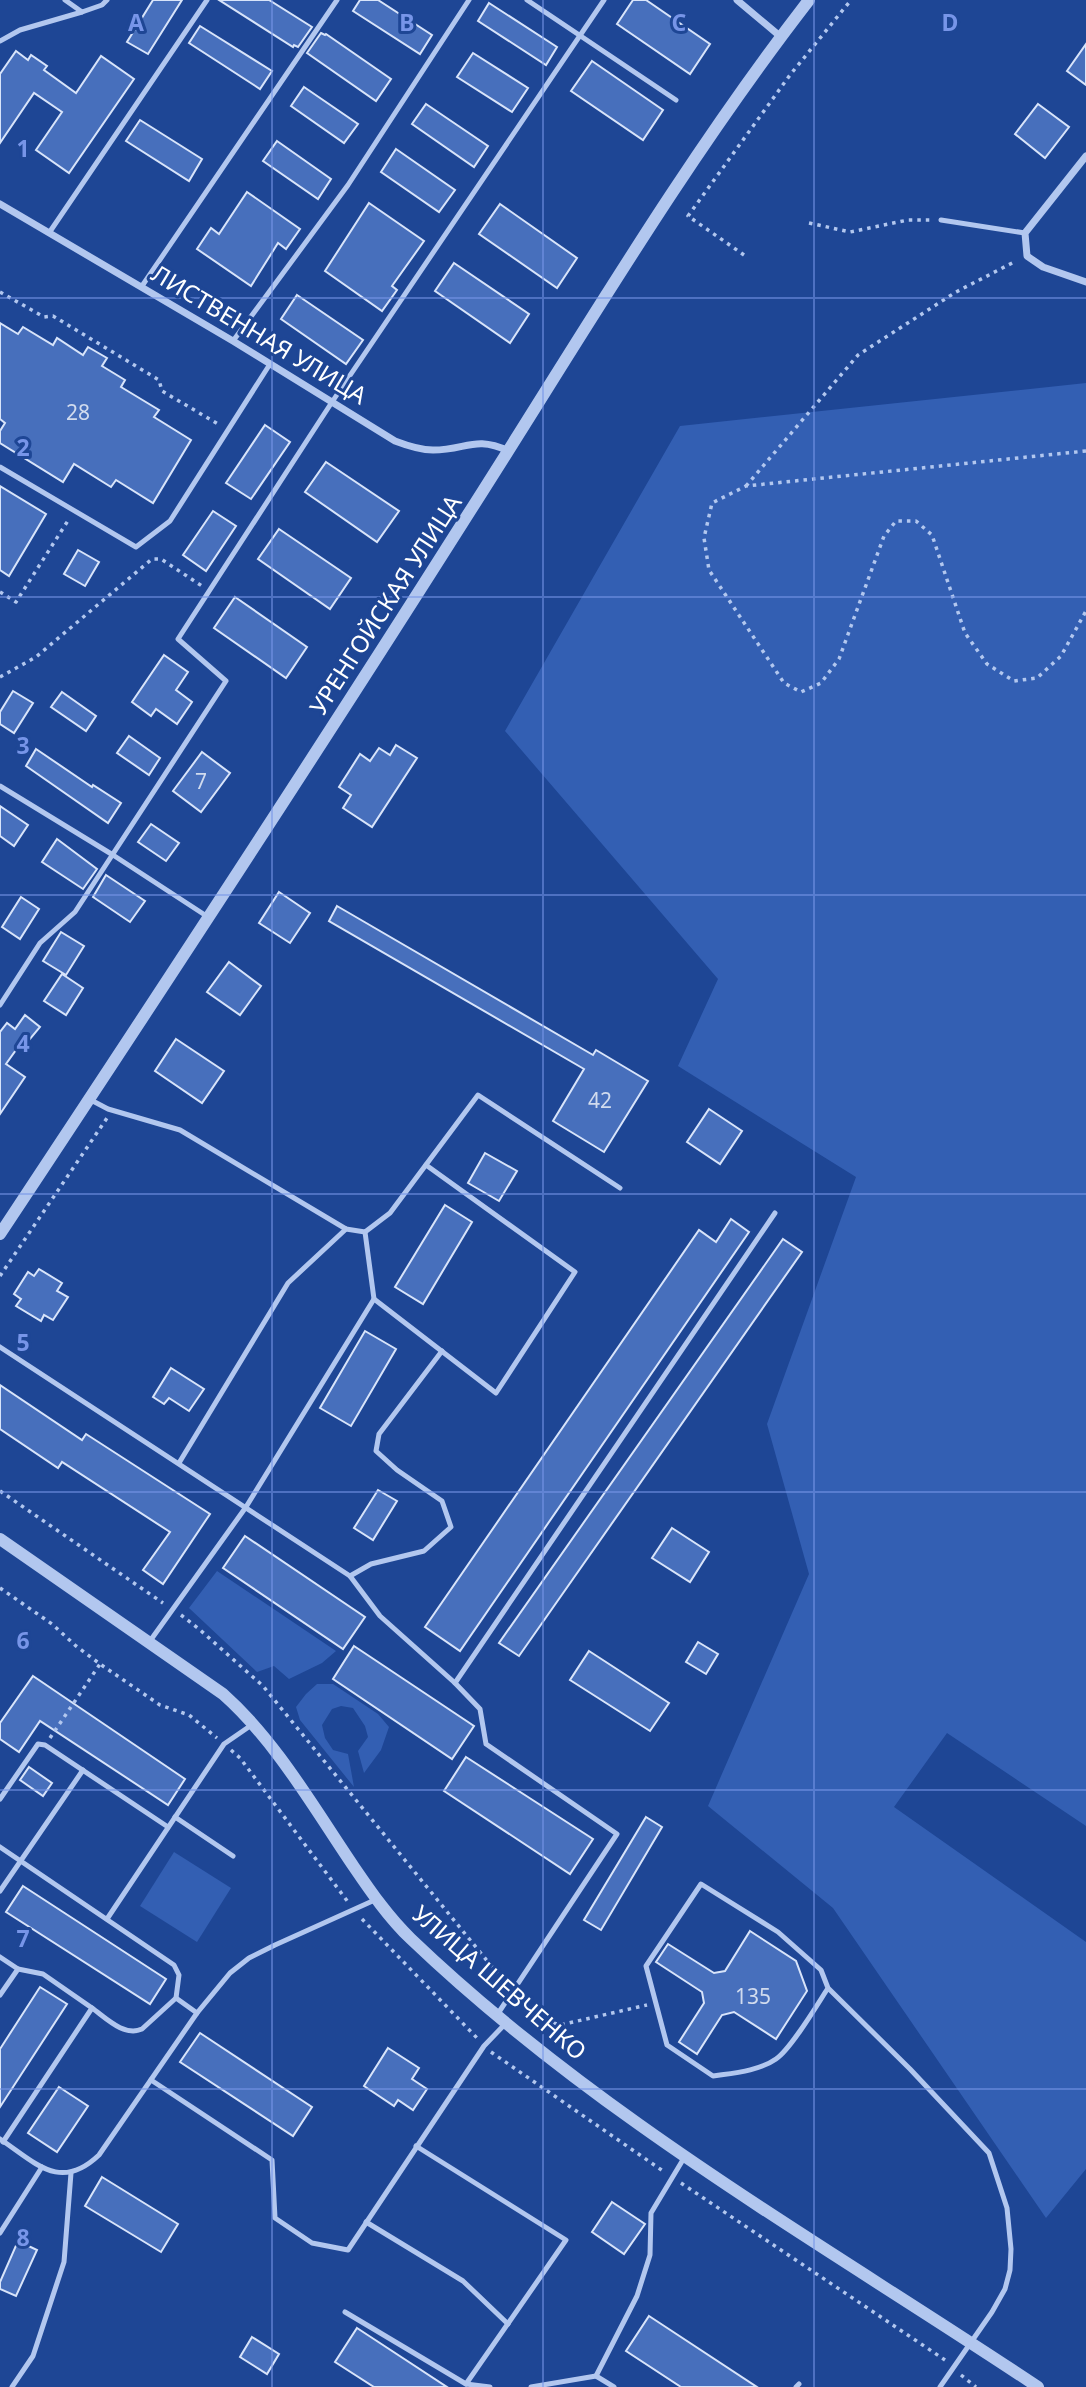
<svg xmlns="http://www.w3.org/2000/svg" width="1086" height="2387" font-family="'Noto Sans',sans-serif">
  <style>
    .green { fill: #335fb3 }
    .building { fill: #476fbc; stroke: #d8e4fa; stroke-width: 2 }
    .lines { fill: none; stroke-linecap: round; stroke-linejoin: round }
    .path { stroke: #b2c7ef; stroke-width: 3.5; stroke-dasharray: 3.5 5; stroke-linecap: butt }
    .service { stroke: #b2c7ef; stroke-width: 5 }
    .minor { stroke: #b2c7ef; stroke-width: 7 }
    .tertiary { stroke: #b2c7ef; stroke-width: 12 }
    .grid { fill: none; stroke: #7795e8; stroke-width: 2; stroke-opacity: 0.55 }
    .labels { text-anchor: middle; stroke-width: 6; stroke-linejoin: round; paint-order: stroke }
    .number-label { font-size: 21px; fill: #d1dbee }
    .street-label { font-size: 24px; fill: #fff; stroke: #1e4695 }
    .grid-label { font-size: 23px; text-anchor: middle; font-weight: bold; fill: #7795e8; stroke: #1e4695; stroke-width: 6; stroke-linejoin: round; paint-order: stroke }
  </style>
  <rect width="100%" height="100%" fill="#1e4695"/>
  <g class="green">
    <polygon points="1086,383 1086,1826 947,1733 894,1807 1086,1942 1086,2169 1046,2218 833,1908 708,1806 809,1574 767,1424 856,1177 678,1066 718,979 505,731 680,426"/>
    <polygon points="217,1571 336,1651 322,1663 289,1679 274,1666 257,1672 189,1608"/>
    <polygon points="317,1684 333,1684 378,1714 389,1727 381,1750 364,1773 358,1751 368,1737 365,1726 353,1708 341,1706 332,1709 322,1725 325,1738 333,1750 348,1754 354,1787 300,1720 296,1707 306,1694"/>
    <polygon points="174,1852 231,1888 197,1942 140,1906"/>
  </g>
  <g class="building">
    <polygon points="153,0 182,0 148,54 127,42"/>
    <polygon points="219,0 269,0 312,27 298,47 294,45 293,47"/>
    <polygon points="360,0 378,0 432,35 420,54 353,11"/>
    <polygon points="633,0 646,0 710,44 690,74 617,24"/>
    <polygon points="489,3 557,47 546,65 478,21"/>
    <polygon points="200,26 272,71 260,89 189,43"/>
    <polygon points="321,33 325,35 326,34 391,79 376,101 307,53"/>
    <polygon points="1086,44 1086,85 1067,71"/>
    <polygon points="16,51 28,60 31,55 47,66 44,70 76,93 101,56 134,79 69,173 36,150 62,112 34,93 0,143 0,74"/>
    <polygon points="473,53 528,88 512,112 457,77"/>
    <polygon points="592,61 663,110 643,140 571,91"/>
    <polygon points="304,87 358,124 344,143 291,106"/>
    <polygon points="426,104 488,146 474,167 412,124"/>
    <polygon points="1038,104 1069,127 1045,158 1015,134"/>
    <polygon points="140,120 202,159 189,181 126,141"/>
    <polygon points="277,141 331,179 318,199 263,161"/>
    <polygon points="396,149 455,190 439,212 381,172"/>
    <polygon points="247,192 300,229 286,249 278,243 251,286 197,249 211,228 219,234"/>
    <polygon points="369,203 424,241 392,286 397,290 382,311 325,271"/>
    <polygon points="500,204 577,258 557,288 479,234"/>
    <polygon points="454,263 529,314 510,343 435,291"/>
    <polygon points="297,295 363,340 346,364 281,319"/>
    <polygon points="0,323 18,334 23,327 53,345 57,338 83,355 88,347 107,358 102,366 125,380 121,387 159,410 154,417 191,440 153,503 116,480 111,487 74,464 63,482 0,443 0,431 5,423 0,419"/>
    <polygon points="265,425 290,442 251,499 226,483"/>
    <polygon points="326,462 399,511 377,542 305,492"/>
    <polygon points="0,486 46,514 9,576 0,570"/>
    <polygon points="213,511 236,526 206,571 183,555"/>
    <polygon points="279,529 351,578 330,609 258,559"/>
    <polygon points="78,550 99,562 85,586 64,574"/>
    <polygon points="235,597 307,647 286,678 214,628"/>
    <polygon points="164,655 188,672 176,690 192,702 177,724 156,709 151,716 132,702"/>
    <polygon points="13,691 33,703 14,733 0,724 0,712"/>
    <polygon points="62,692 96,716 86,731 51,707"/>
    <polygon points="129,736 160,758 149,775 117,753"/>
    <polygon points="396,745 417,758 372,827 343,808 351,795 339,787 360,754 370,761 379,748 390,755"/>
    <polygon points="36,749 92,787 93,785 121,803 108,823 26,766"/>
    <polygon points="202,752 230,773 201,812 173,791"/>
    <polygon points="0,806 28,825 14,846 0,836"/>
    <polygon points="151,824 179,843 166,861 138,842"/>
    <polygon points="57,839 97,869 83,889 42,862"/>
    <polygon points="106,875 145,901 130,922 93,897"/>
    <polygon points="279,892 310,913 290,943 259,923"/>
    <polygon points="21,897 39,909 20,939 2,927"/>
    <polygon points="337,906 593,1055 596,1050 648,1081 604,1152 553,1121 584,1069 329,921"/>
    <polygon points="61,932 84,946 66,975 43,961"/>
    <polygon points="229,962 261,986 240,1015 207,992"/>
    <polygon points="62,974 83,988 66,1015 44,1001"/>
    <polygon points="25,1015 40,1027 30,1039 26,1036 6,1064 25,1077 0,1114 0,1032 7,1023 15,1029"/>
    <polygon points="176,1039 224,1071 202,1103 155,1071"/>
    <polygon points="709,1109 742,1131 720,1164 687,1142"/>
    <polygon points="485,1153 517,1171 499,1201 468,1183"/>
    <polygon points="445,1205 472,1222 423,1304 395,1287"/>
    <polygon points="731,1219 749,1232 460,1651 425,1627 699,1230 716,1242"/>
    <polygon points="783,1239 802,1252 519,1656 499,1643"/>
    <polygon points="39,1269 62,1283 57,1291 68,1297 53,1320 44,1315 41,1321 16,1306 21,1299 14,1294 28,1272 34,1276"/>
    <polygon points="365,1331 396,1349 351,1426 320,1408"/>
    <polygon points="171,1368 204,1389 189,1411 169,1398 164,1404 153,1397"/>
    <polygon points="0,1385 82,1440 86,1434 210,1514 163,1584 143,1570 170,1532 62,1462 58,1468 0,1429"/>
    <polygon points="378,1490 397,1501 373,1540 354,1528"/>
    <polygon points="672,1528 709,1552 690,1582 652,1558"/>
    <polygon points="245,1536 365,1617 343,1649 223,1568"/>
    <polygon points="698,1642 718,1654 706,1674 686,1662"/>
    <polygon points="354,1646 474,1726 452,1759 333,1679"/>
    <polygon points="589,1651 669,1703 650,1731 570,1680"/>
    <polygon points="33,1676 185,1779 168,1805 40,1721 19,1752 0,1739 0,1723"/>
    <polygon points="466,1757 593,1839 570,1874 444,1791"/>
    <polygon points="29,1767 52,1783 43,1796 20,1780"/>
    <polygon points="646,1817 662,1827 601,1930 584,1920"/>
    <polygon points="23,1886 166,1979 150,2004 6,1912"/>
    <polygon points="750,1931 796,1961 807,1991 776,2039 734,2012 722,2015 697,2054 679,2042 704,2003 702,1992 656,1962 668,1944 714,1973 725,1971"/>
    <polygon points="40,1987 67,2004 0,2107 0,2049"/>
    <polygon points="200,2033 312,2107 293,2136 180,2062"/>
    <polygon points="388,2048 419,2068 412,2079 427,2089 413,2110 398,2100 394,2106 364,2086"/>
    <polygon points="59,2087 88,2106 57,2152 28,2133"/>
    <polygon points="102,2177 178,2224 161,2252 85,2206"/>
    <polygon points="612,2202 645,2224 624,2254 592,2232"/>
    <polygon points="18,2241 37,2250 16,2296 0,2289 0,2282"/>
    <polygon points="649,2316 757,2387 681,2387 626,2351"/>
    <polygon points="357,2328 447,2387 374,2387 335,2362"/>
    <polygon points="252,2337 279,2354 267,2374 240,2357"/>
  </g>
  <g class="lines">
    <g class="path">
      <polyline points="809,223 850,232 908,220 932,220"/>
      <polyline points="744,255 688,216 790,75 851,0"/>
      <polyline points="0,292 44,317 53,316 159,380 162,391 218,424"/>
      <polyline points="1086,451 746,486 712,503 704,538 709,570 784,683 801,692 821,683 839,659 884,536 896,521 916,521 932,535 965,633 987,664 1014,681 1037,678 1061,656 1086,611"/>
      <polyline points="746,486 858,355 956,292 1016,261"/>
      <polyline points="0,592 16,602 69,519"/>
      <polyline points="0,677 36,657 152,559 161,559 202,586"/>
      <polyline points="0,1276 107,1118"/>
      <polyline points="0,1491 163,1603"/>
      <polyline points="0,1588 52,1624 76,1646 100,1664 160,1705 189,1715 217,1738"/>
      <polyline points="181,1615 199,1629 263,1686 506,1984"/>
      <polyline points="50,1738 100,1664"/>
      <polyline points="231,1750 240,1758 348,1902"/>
      <polyline points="362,1919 478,2039"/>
      <polyline points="519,2001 531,2016 560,2025 647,2005"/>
      <polyline points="491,2052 663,2171"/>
      <polyline points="681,2183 945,2360"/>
      <polyline points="961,2375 976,2387"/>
    </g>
    <g class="service">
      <polyline points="65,0 82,12 102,5 107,0"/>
      <polyline points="527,0 676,100"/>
      <polyline points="0,41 20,30 82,12"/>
      <polyline points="941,220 1025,233"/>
      <polyline points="49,233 207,0"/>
      <polyline points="142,286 337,0"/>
      <polyline points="233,341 348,185 469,0"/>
      <polyline points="0,467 136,547 170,521 270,364"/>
      <polyline points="0,786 113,855 208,917"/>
      <polyline points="0,1005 40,943 75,912 226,681 178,639 332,402 604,0"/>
      <polyline points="89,1099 108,1109 180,1130 346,1229 365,1232 390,1213 478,1095 620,1188"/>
      <polyline points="374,1299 496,1393 575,1272 426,1165"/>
      <polyline points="0,1347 350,1576 380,1616 455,1683 480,1709 486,1744 617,1834 497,2015"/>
      <polyline points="179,1463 288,1283 346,1229"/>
      <polyline points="350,1576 371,1564 424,1551 451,1527 442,1501 397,1470 376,1451 379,1434 442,1351"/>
      <polyline points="150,1641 246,1507 374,1299 365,1232"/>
      <polyline points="455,1683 775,1213"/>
      <polyline points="0,1799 38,1744 45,1745 168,1827"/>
      <polyline points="175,1817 233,1856"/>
      <polyline points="0,1847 174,1965 179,1975 176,1998"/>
      <polyline points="0,1891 83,1770"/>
      <polyline points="107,1919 224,1744 253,1724"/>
      <polyline points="0,1957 18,1969 0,1995"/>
      <path d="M828,1988c-11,17 -37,61 -52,71 -17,12 -43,14 -63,17l-46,-31 -21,-79 55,-82 77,48 43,38 7,18 82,81 79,84 18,55 4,41 -1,21 -5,19 -13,23 -52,75"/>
      <path d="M92,2008c14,10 32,29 50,21l34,-31 21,15"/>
      <polyline points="151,2080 272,2160 275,2218 312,2243 348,2250 484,2046 507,2022"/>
      <path d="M0,2139c36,24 60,53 99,16l98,-142 33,-40 19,-15 26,-13 102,-46"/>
      <polyline points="3,2142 92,2008 43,1974 18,1969"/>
      <polyline points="416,2146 566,2240 466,2384"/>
      <polyline points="366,2222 463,2281 508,2324"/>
      <polyline points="0,2233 42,2167"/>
      <polyline points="345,2312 466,2384 490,2387"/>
      <polyline points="596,2376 614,2387"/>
      <polyline points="12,2387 33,2356 64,2262 71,2173"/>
      <polyline points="531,2387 596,2376 637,2296 650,2255 651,2213 684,2158"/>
      <polyline points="796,2387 799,2384"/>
    </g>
    <g class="minor">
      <polyline points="737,0 781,37"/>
      <polyline points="1086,156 1025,233 1027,256 1043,267 1086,282"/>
      <path d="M0,204l233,137 162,100c13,5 25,9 38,9 34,0 41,-15 76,1"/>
    </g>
    <g class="tertiary">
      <path d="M0,1234c157,-237 313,-475 465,-715 112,-175 217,-355 344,-519"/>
      <path d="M0,1539l223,155c53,47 91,114 131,173 17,25 35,51 57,72 186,178 414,306 627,448"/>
    </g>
  </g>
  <path class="grid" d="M272,0v2387M543,0v2387M814,0v2387M0,298h1086M0,597h1086M0,895h1086M0,1194h1086M0,1492h1086M0,1790h1086M0,2089h1086"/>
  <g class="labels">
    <g class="number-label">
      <text x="78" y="420">28</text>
      <text x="201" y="789">7</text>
      <text x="600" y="1108">42</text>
      <text x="753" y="2004">135</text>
    </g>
    <g class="street-label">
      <text transform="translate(259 335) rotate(31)" y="8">ЛИСТВЕННАЯ УЛИЦА</text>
      <text transform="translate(386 605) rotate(-57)" y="8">УРЕНГОЙСКАЯ УЛИЦА</text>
      <text transform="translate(499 1983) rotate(41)" y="8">УЛИЦА ШЕВЧЕНКО</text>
    </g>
  </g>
  <g class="grid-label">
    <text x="136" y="31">A</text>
    <text x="407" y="31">B</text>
    <text x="679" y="31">C</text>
    <text x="950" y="31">D</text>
    <text x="23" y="157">1</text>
    <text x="23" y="456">2</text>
    <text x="23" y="754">3</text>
    <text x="23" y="1052">4</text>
    <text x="23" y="1351">5</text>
    <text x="23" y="1649">6</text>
    <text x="23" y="1947">7</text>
    <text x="23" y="2246">8</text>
  </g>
</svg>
